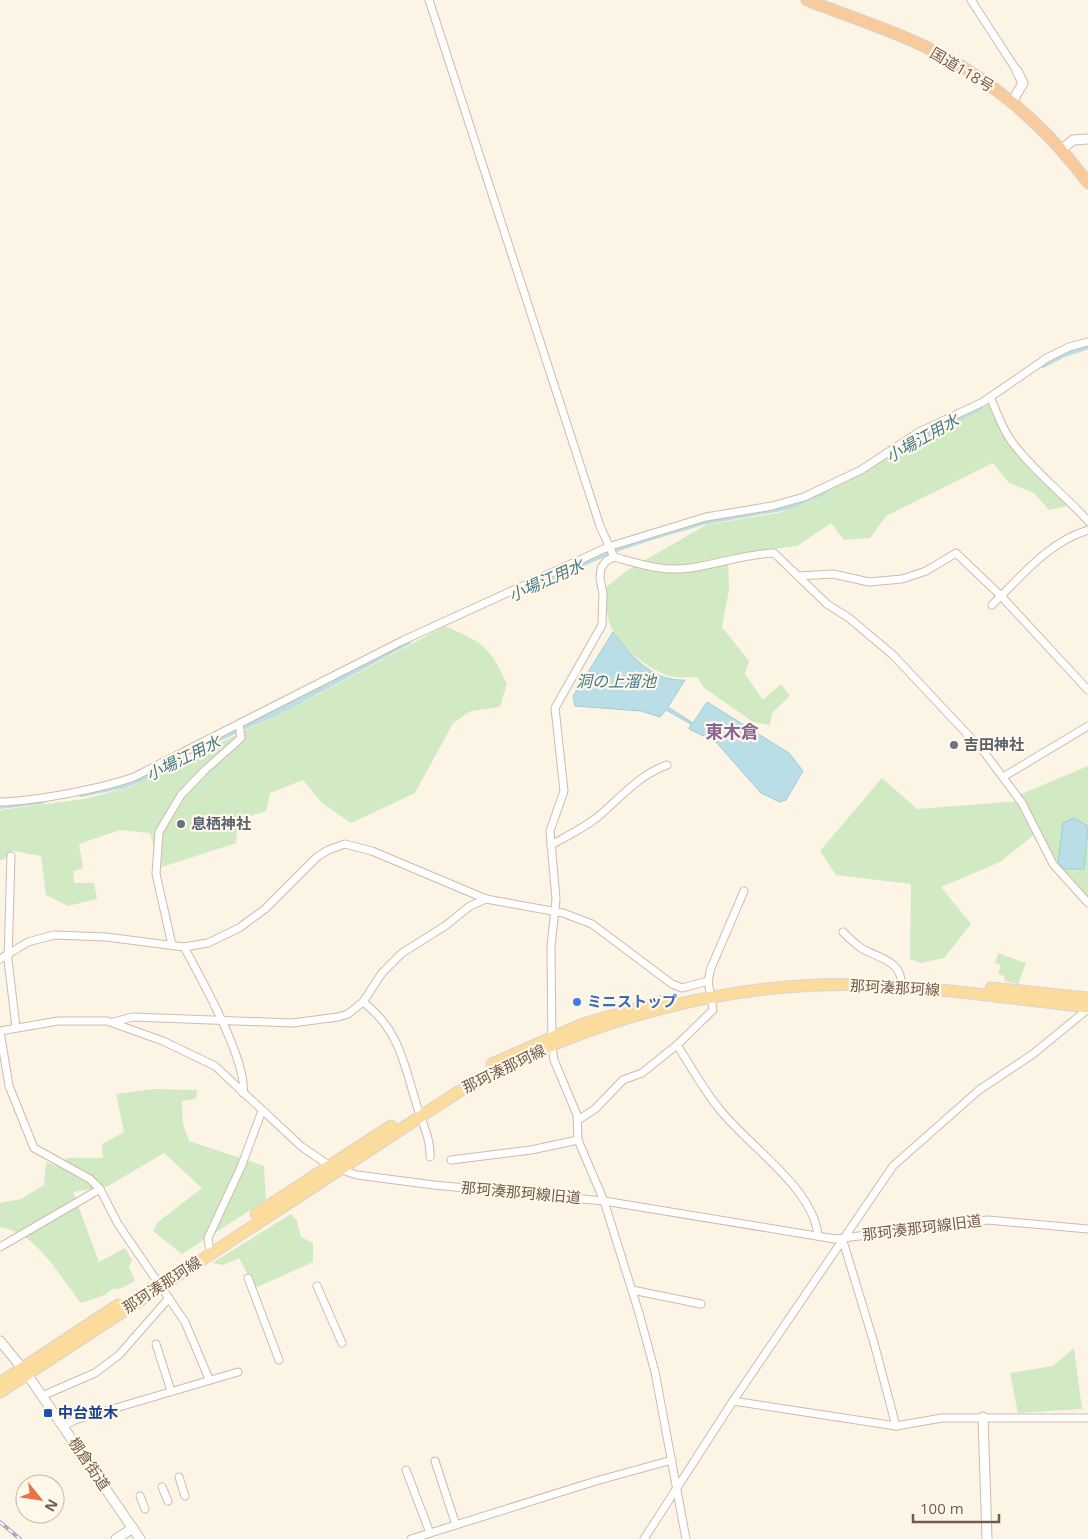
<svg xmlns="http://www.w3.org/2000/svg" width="1088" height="1539" font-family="'Open Sans','Noto Sans JP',sans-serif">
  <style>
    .green { fill: #d1eac3 }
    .water { fill: #b9dee6; stroke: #9fcdd8 }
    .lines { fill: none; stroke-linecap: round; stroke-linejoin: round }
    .canal { stroke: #b9dee6; stroke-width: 6 }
    .minor-casing { stroke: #cebcab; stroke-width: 9 }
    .tertiary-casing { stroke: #cebcab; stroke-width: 11 }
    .primary-casing { stroke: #dbd4d0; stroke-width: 13 }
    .trunk-casing { stroke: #dbd4d0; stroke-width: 13 }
    .minor { stroke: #fff; stroke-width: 7 }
    .tertiary { stroke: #fff; stroke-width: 9 }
    .primary { stroke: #fbdc9d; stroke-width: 11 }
    .trunk { stroke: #f9ca9c; stroke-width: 11 }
    .rail-casing { stroke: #b7a3c6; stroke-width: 4 }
    .rail { stroke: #fff8eb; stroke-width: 2; stroke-dasharray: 5.5; stroke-linecap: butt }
    .worship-dot { fill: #6b7280; stroke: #fff8eb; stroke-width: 2 }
    .shop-dot { fill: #3f7fe0; stroke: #fff8eb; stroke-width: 2 }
    .transit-dot { fill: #1a4fb4; stroke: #fff8eb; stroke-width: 2 }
    .labels { text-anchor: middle; stroke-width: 4.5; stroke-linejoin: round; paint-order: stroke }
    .street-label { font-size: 15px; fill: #755b4a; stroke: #fff8eb }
    .worship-label { font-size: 15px; font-weight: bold; fill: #5b616d; stroke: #fff8eb; text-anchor: start }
    .shop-label { font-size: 15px; font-weight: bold; fill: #366cbe; stroke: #fff8eb; text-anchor: start }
    .transit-label { font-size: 15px; font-weight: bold; fill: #164399; stroke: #fff8eb; text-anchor: start }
    .water-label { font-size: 16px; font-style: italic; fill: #437a89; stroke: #fff8eb }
    .quarter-label { font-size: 18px; font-weight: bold; fill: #8a6599; stroke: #fff8eb }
  </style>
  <rect width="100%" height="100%" fill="#fcf4e5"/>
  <g class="green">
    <path d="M989,404l19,38 25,31 39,32 -23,5 -15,-17 -25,-10 -16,-20 -107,53 -16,22 -26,2 -13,-17 -34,23 -69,9 1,35 -7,37 27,34 -4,13 18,26 18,-16 9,12 -18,17 -2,12 -17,-3 -50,-35 -6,-10c-7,0 -16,1 -24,0 -22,-5 -53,-30 -62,-50 -5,-13 -5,-26 -6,-39l23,-18 78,-45 77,-13 78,-38 53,-34z"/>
    <path d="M445,626c38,17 44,19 62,58l-7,23 -29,4 -18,12 -38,70 -64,30 -28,-19 -20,-24 -33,13 -4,18 -28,9 -2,23 -77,25 -9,-35 -30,-3 -41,14 4,24 -10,3 1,12h20l3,16 -29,7 -22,-11 -5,-39 -28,-5 -10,9h-3v-50l85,-11 45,-12 187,-92z"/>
    <polygon points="1088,766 1088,906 1056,864 1040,830 1000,862 941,887 971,924 944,958 921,963 910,959 911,884 836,875 820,851 882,778 917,809 1022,801 1019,795"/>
    <polygon points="998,953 1026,963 1018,984 1005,981 1004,976 998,974 1001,965 995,963"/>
    <path d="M154,1089l43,1 -1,9 -14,2 1,23 6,17 75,25 2,34 -84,54 -29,-23 5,-9 44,-34 -38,-35 -56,33 -35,6 26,70 26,-14 7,12 -3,7 6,14 -18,9 -3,-2 -9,7 -24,8c-22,-27 -44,-71 -81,-76v-24l21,-4 23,-14 2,-23 10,4 12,-8h35l-1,-14 22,-12 -8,-38z"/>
    <polygon points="291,1214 297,1221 301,1237 313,1243 313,1262 255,1288 239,1258 224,1265 212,1263"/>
    <polygon points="1074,1348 1082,1409 1018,1413 1010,1373 1053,1366"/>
  </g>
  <g class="water">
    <path d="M613,632c17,23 40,50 72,48l-17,27 25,16 14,-21 82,51 14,18 -17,29 -6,2 -19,-9 -45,-51 -27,-13 2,-5 -25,-14 -6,7 -19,-6 -66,-5 -2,-10z"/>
    <polygon points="1074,818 1088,826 1084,869 1065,869 1058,864 1063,823"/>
  </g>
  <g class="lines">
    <g class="canal">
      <polyline points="1043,365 1062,355 1088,346"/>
      <polyline points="907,444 979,408"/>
      <polyline points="518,592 613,550 655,536 702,522 787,507 825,491"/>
      <polyline points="81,794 125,785 151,774 191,751 287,707 409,641"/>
      <polyline points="0,806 42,801"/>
    </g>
    <defs>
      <g id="minor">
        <path d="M429,0l171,526 14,31c26,7 49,15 76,11 28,-4 56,-14 84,-15l53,51 22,14 44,37 91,97 38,51 31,61 35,39"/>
        <polyline points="971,0 1017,71"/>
        <path d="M990,397c7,15 12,32 22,45 22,30 52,52 76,79"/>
        <polyline points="614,557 606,561 601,568 600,578 603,594 602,625 555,708 564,791 550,831 556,899 551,947 552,1046 554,1060 577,1115 578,1140 604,1201 639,1313 655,1372 686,1539"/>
        <polyline points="798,576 833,574 869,582 902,579 926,571 956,553 1001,596 1088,690"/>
        <path d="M992,605c29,-28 56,-63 96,-75"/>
        <polyline points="1003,777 1088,726"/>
        <path d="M0,802c36,-1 100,-13 134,-25l270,-137 204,-93 98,-30 66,-11 32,-9 57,-27 58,-38 64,-30 64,-44 22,-11 19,-5"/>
        <path d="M551,845c16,-9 35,-18 49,-30 22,-19 39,-40 67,-50"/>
        <polyline points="11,856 8,960 16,1027"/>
        <path d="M843,932c6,6 12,12 18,16 15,9 37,12 40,31"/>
        <polyline points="172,945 156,874 159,832 181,795 205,770 241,738 239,724"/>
        <path d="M184,947c16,29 64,115 59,146"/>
        <polyline points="0,959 28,942 54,935 106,937 184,947 208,943 239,928 265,909 317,857 328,850 345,844 372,851 486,899 563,913 592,924 672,984 682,988 708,981"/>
        <path d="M363,1002c38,29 41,64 55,107 5,15 13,32 12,48"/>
        <polyline points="113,1022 133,1017 292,1023 338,1017 348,1014 363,1002 382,973 402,953 445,926 470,906 486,899"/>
        <polyline points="0,1031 58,1021 107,1021 163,1041 215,1066 302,1147 330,1166 357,1175 434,1185 604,1201 835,1239 988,1220 1088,1229"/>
        <polyline points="0,1031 9,1086 34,1148 90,1179 100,1189 118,1224 185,1322 209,1379"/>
        <path d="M677,1045c13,20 25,42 40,61 27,37 97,81 101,130"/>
        <polyline points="578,1120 595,1109 623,1080 642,1073 677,1045 713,1010 708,981 711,968 744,891"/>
        <polyline points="451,1160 531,1150 578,1140"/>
        <polyline points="843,1241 874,1343 896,1426"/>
        <polyline points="209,1246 208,1238 241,1167 262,1111"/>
        <polyline points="0,1247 100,1189"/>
        <polyline points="248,1278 279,1360"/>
        <polyline points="317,1286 342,1343"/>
        <polyline points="632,1290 701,1304"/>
        <polyline points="156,1344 171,1391"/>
        <polyline points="42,1396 95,1373 119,1355 169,1298"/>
        <polyline points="733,1401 896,1426 942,1418 1088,1418"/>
        <polyline points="63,1426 75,1420 238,1372"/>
        <polyline points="435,1461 456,1525"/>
        <polyline points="406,1470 430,1533"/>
        <polyline points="179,1477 185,1496"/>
        <polyline points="162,1487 168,1501"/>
        <polyline points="140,1496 145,1509"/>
        <polyline points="411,1539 596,1481 672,1460"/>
        <polyline points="644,1539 733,1401 893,1166 979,1090 1033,1054 1088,1009"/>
      </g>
      <g id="tertiary">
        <polyline points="1012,102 1023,83 1017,71"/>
        <polyline points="1061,150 1073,140 1088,139"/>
        <polyline points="0,1341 27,1374 140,1539"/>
        <polyline points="983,1417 987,1539"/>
        <polyline points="116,1539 133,1528"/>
      </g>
      <g id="primary">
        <polyline points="991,988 1088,998"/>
        <polyline points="492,1064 583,1024 667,1000"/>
        <polyline points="256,1214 391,1126"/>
        <polyline points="0,1383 118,1305"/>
        <path d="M0,1392l458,-300c124,-72 268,-112 412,-107 73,3 145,14 218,22"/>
      </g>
      <path id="trunk" d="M807,0c35,14 72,26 106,41 70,31 130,81 175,142"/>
    </defs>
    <use href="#minor" class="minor-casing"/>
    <use href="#tertiary" class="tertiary-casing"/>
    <use href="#primary" class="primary-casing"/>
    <use href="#trunk" class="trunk-casing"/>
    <use href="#minor" class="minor"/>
    <use href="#tertiary" class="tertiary"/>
    <use href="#primary" class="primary"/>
    <use href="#trunk" class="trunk"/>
    <defs>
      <polyline id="rail" points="0,1522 20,1539"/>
    </defs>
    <use href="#rail" class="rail-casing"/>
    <use href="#rail" class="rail"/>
  </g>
  <g class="worship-dot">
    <circle cx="954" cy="745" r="5"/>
    <circle cx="181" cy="824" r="5"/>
  </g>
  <circle class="shop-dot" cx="577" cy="1002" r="5"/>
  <rect class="transit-dot" x="43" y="1408" width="10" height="10" rx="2.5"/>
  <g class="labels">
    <g class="street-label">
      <text transform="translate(962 70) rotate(31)" y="5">国道118号</text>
      <text transform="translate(895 988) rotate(3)" y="5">那珂湊那珂線</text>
      <text transform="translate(504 1069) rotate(-26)" y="5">那珂湊那珂線</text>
      <text transform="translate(521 1193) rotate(5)" y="5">那珂湊那珂線旧道</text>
      <text transform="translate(922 1228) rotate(-7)" y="5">那珂湊那珂線旧道</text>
      <text transform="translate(162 1285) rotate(-33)" y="5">那珂湊那珂線</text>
      <text transform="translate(89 1464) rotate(56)" y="5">棚倉街道</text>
    </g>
    <g class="worship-label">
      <text x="964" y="750">吉田神社</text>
      <text x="191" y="829">息栖神社</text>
    </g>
    <g class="shop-label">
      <text x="587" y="1007">ミニストップ</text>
    </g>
    <g class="transit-label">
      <text x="58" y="1418">中台並木</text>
    </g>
    <g class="water-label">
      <text transform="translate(922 438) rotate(-29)" y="6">小場江用水</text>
      <text transform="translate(546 580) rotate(-24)" y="6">小場江用水</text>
      <text x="616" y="687">洞の上溜池</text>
      <text transform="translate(183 758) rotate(-26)" y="6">小場江用水</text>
    </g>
    <g class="quarter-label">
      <text x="732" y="738">東木倉</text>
    </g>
  </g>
  <g transform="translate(40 1499) rotate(120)"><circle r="24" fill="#fff8eb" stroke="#c8b9ab"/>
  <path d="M0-4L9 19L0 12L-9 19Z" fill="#e77349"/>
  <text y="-8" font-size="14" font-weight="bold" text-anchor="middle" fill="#755b4a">N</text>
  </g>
  <path d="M913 1514v8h86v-8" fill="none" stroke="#755b4a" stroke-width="2.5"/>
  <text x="920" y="1514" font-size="15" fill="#755b4a" stroke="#fff8eb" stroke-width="4" paint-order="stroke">100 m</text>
</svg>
